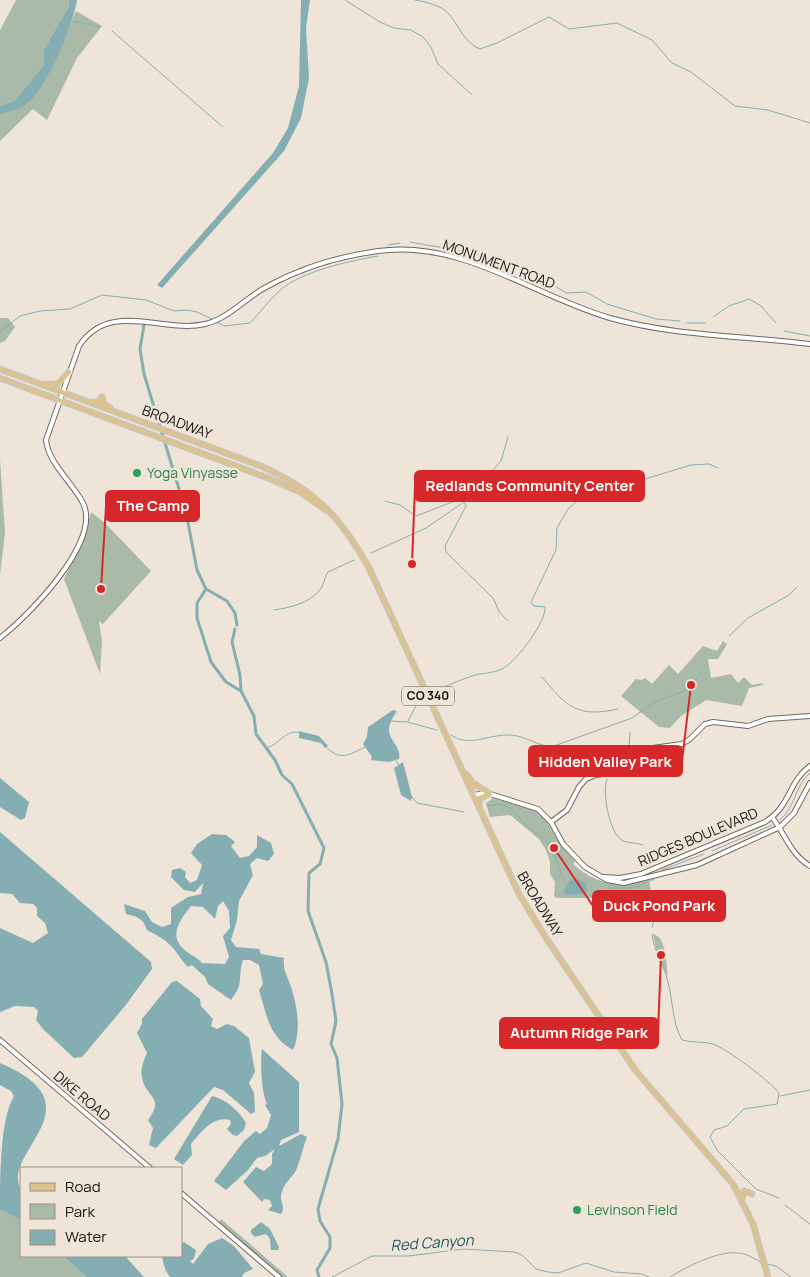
<svg xmlns="http://www.w3.org/2000/svg" width="810" height="1277" font-family="Manrope,sans-serif">
  <style>
    .green { fill: #aabaa9 }
    .water { fill: #85aeb3; fill-rule: evenodd }
    .lines { fill: none; stroke-linecap: round; stroke-linejoin: round }
    .stream { stroke: #85aeb3; stroke-width: 1 }
    .canal { stroke: #85aeb3; stroke-width: 3 }
    .secondary-casing { stroke: #72685d; stroke-width: 6 }
    .primary-casing { stroke: #c8c7c6; stroke-width: 7 }
    .secondary { stroke: #fff; stroke-width: 4 }
    .primary { stroke: #dbc28f; stroke-width: 4.5 }
    .leisure-dot { fill: #2e9e5b; stroke: #efe4d8; stroke-width: 2 }
    .labels { text-anchor: middle; stroke-width: 5; stroke-linejoin: round; paint-order: stroke }
    .shield { fill: #efe4d8; stroke: #58534c; stroke-width: 1 }
    .shield-label { font-size: 12px; font-weight: bold; fill: #181510 }
    .street-label { font-size: 14px; fill: #181510; stroke: #efe4d8 }
    .leisure-label { font-size: 14px; fill: #27864d; stroke: #efe4d8; text-anchor: start }
    .water-label { font-size: 15px; font-style: italic; fill: #1e575e; stroke: #efe4d8 }
    .leader { fill: none; stroke: #d62828; stroke-width: 2 }
    .callout-dot { fill: #d62828; stroke: #efe4d8; stroke-width: 2 }
    .callout { fill: #d62828; stroke: #d62828; stroke-width: 2 }
    .callout-label { font-size: 15px; text-anchor: middle; font-weight: bold; fill: #fff }
  </style>
  <rect width="100%" height="100%" fill="#efe4d8"/>
  <g class="green">
    <polygon points="16,0 69,0 68,8 44,49 44,65 14,101 0,105 0,30"/>
    <polygon points="76,11 102,26 77,58 47,120 33,109 0,141 0,114 29,102 55,61"/>
    <polygon points="0,318 8,318 15,327 5,341 0,343"/>
    <polygon points="0,459 5,533 0,575"/>
    <polygon points="91,512 105,523 151,571 103,624 99,621 102,641 100,674 64,579 85,533"/>
    <polygon points="723,641 727,644 718,659 708,659 711,678 731,674 738,683 744,677 752,685 763,683 763,685 749,688 742,706 706,700 681,716 670,728 659,727 621,696 636,679 641,680 645,678 652,684 669,665 678,674 703,646 717,651"/>
    <path d="M493,798l43,13 11,11 14,24 14,15 -2,3c23,21 45,23 76,16l2,11 -13,3 -21,-1 -25,5h-35l-3,-2 1,-14 -5,-8v-12l-4,-12 -7,-11 -29,-24 -20,2 -4,-14z"/>
    <path d="M653,934c14,3 13,30 15,43l-10,-19z"/>
    <polygon points="0,1210 21,1220 21,1256 63,1256 86,1277 0,1277"/>
    <polygon points="221,1219 288,1277 275,1277 216,1225"/>
  </g>
  <g class="water">
    <path d="M69,0h8c-4,26 -29,84 -48,102 -7,6 -20,10 -29,12v-9l14,-4 30,-36v-16l24,-41z"/>
    <polygon points="301,0 310,0 306,28 309,78 301,118 284,151 162,288 157,285 273,153 288,128 299,86"/>
    <path d="M393,710l4,1c-4,6 -8,12 -8,19 0,10 13,18 10,29l-10,3 -18,-2 1,-3 -9,-13 4,-7 1,-10z"/>
    <polygon points="299,731 319,736 328,746 325,748 321,743 299,738"/>
    <polygon points="403,762 412,797 411,801 401,795 394,768"/>
    <polygon points="0,778 29,802 25,818 21,820 0,807"/>
    <polygon points="0,832 151,962 152,969 125,1006 82,1057 74,1058 43,1029 36,1020 38,1011 34,1007 15,1006 0,1012 0,928 33,943 48,933 45,923 37,916 37,908 33,904 20,903 12,894 0,893"/>
    <path d="M212,834l14,1 9,7 -4,4 9,12 9,-2 8,-9v-12l14,8 3,11 -6,7 -11,-3 -7,6 3,11 -14,26 -2,19 -6,20 5,7 23,2 2,5 23,4c-1,12 2,15 6,26 7,20 12,46 3,66 -25,-14 -26,-35 -34,-60l4,-6 -4,-19 -9,-5h-7c-6,18 2,22 -12,40l-23,-16 -3,-7 -13,-12 -4,2c-8,-8 -11,-16 -19,-23 -6,-6 -15,-10 -22,-14 -4,-12 -9,-13 -21,-16l-2,-10 21,7 7,11 10,5 9,-3v-16l17,-11 13,-3 2,-11 -8,9 -11,-2 -13,-13 1,-7 8,-2 6,4 -1,5 5,6 7,-3 5,-15 -11,-12 6,-9zM223,901l6,10 1,17 -7,8 6,21 -4,7 -23,-1c-5,-6 -10,-7 -16,-12 -19,-14 -6,-31 5,-45l12,1 12,12 3,-13z"/>
    <polygon points="574,878 586,883 587,893 567,895 564,893 567,884"/>
    <path d="M177,981l23,18 1,7 12,13 -2,7 6,3 10,-5 7,2 15,12 6,34 -6,11 5,10 1,19 -4,2 -28,-24 -9,-3 -58,61 -7,-3 4,-17 -5,-8c18,-24 -3,-22 -6,-43 -2,-8 2,-17 5,-24l-10,-20 5,-9v-5l30,-37z"/>
    <path d="M262,1049l37,33v50l-18,8 -2,6 22,-12 6,3c-4,10 -6,21 -10,31 -3,9 -13,13 -16,27 -1,8 5,12 0,19l-13,-4 4,-4 -2,-6 -6,-1 -2,3 -19,-20 13,-15 8,4 8,-7v-10l3,-5 -10,7 -8,2 -9,12 -22,20 -12,-9 30,-40 12,-10 4,3 7,-6 4,-13 -6,-10 2,-1c-6,-12 -7,-43 -5,-55z"/>
    <path d="M0,1063c102,43 0,89 21,126v31l-21,-10c0,-32 0,-91 14,-114l-3,-5 -11,-6z"/>
    <path d="M212,1096c15,4 26,14 34,27l-2,7 -7,6 -4,-1 -6,-6 4,-5 -1,-4c-17,-4 -29,12 -39,24l1,11 -9,10 -9,-6z"/>
    <polygon points="261,1222 270,1229 279,1247 278,1250 271,1250 270,1239 266,1234 255,1237 251,1233 251,1230"/>
    <path d="M222,1238l12,8 19,23 -9,4 -2,4h-72c-5,-6 -7,-14 -8,-21h19v-12l3,-2 12,8 -2,9 -4,2 3,3 15,-20z"/>
    <polygon points="63,1256 125,1256 144,1277 86,1277"/>
  </g>
  <g class="lines">
    <g class="stream">
      <polyline points="345,0 380,22 394,28 411,30 423,37 431,47 438,64 472,95"/>
      <path d="M415,0c11,2 25,5 33,13 12,13 15,29 32,36l17,-6 52,-26 20,12 48,-6 35,17 20,23 19,9 44,34 33,4 42,13"/>
      <polyline points="73,21 99,27"/>
      <polyline points="112,31 223,127"/>
      <polyline points="410,242 473,253 525,268 566,293 586,292 607,304 656,319 680,321"/>
      <polyline points="388,245 400,243"/>
      <polyline points="713,317 729,306 749,299 760,305 776,323"/>
      <path d="M217,322l7,4 26,-3c10,-10 19,-23 29,-32 22,-20 71,-30 99,-35"/>
      <polyline points="687,323 705,323"/>
      <polyline points="784,331 810,336"/>
      <polyline points="0,332 20,316 40,311 70,309 102,295 146,300 174,311 187,310 197,312 214,320"/>
      <polyline points="385,501 400,505 416,516 452,502 463,501"/>
      <polyline points="464,502 466,506 445,546 446,552 493,598 500,613 508,621"/>
      <polyline points="371,553 426,528 464,502 476,486 483,481 501,461 508,437"/>
      <path d="M274,610c15,-2 35,-7 45,-19 5,-5 5,-13 9,-19l26,-12"/>
      <polyline points="729,636 748,618 789,595 797,587"/>
      <path d="M542,677c25,30 35,41 76,32"/>
      <path d="M435,690c14,-4 26,-11 40,-15 10,-2 21,-2 30,-8 12,-7 42,-46 40,-60l-11,-1 -3,-4 25,-52 1,-22 11,-19 31,-28 20,-6 26,4 46,-14 18,-1 9,4"/>
      <polyline points="390,721 407,722 437,730"/>
      <polyline points="408,721 418,702"/>
      <path d="M451,735c18,13 38,-1 58,0 17,0 30,13 45,11l78,-28 23,-16 29,-11 18,-18"/>
      <path d="M267,748c13,-4 16,-17 32,-16"/>
      <path d="M327,748c14,13 22,7 38,-1"/>
      <polyline points="396,761 399,765"/>
      <polyline points="612,770 629,748 630,732"/>
      <path d="M607,779c-5,14 2,50 13,60 6,5 16,3 23,6"/>
      <polyline points="412,797 417,803 464,812"/>
      <path d="M487,806c26,-6 25,7 41,21 8,7 18,12 23,20 7,10 7,22 13,32"/>
      <path d="M780,820c15,-12 15,-35 30,-47"/>
      <polyline points="712,851 772,825"/>
      <polyline points="662,870 704,854"/>
      <polyline points="607,888 635,888 654,879"/>
      <polyline points="652,927 660,904"/>
      <path d="M652,934c2,18 12,31 16,48 5,19 4,40 14,58 10,3 21,1 31,4 14,5 57,37 66,49l-2,11 -33,5 -17,17 -13,4 -4,7 7,13 39,39 23,9"/>
      <polyline points="780,1096 810,1090"/>
      <polyline points="785,1205 810,1224"/>
      <polyline points="767,1264 776,1266 791,1277"/>
      <polyline points="332,1277 372,1256 408,1256 464,1249 514,1252 522,1255 536,1269 548,1272 558,1273 586,1263 614,1272 642,1274 649,1277"/>
      <path d="M670,1277c19,-11 54,-31 77,-22 5,2 9,5 14,7"/>
    </g>
    <g class="canal">
      <polyline points="144,325 140,349 144,374 186,512 197,570 206,589 227,601 235,613 237,625"/>
      <polyline points="206,589 197,603 197,618 211,662 226,682 241,691 254,716 256,734 275,760 282,775 292,784 324,848 320,864 309,873 308,911 326,962 332,994 336,1021 331,1044 337,1058 342,1104 338,1139 318,1209 320,1221 330,1237 330,1248 317,1270 319,1277"/>
      <polyline points="235,629 232,642 240,675 241,691"/>
    </g>
    <defs>
      <g id="secondary">
        <path d="M0,638c28,-22 102,-96 83,-135 -10,-20 -35,-40 -37,-63l33,-94c31,-47 84,-12 126,-22 25,-6 41,-27 63,-38 33,-18 73,-30 110,-35 83,-12 156,45 232,67 64,18 134,18 200,26"/>
        <polyline points="473,795 487,793 538,809 551,822 563,844 585,867 607,880 624,883 697,865 780,827 794,813 810,783"/>
        <path d="M772,817c13,17 19,38 38,49"/>
        <polyline points="551,822 567,810 579,787 586,779 596,775 617,772 645,749 682,744 690,739 705,724 713,722 748,726 768,719 810,716"/>
        <path d="M604,877l16,1 21,-4 124,-52c27,-17 22,-39 45,-56"/>
        <polyline points="0,1040 150,1168"/>
        <polyline points="181,1193 279,1277"/>
      </g>
      <g id="primary">
        <path d="M0,369l261,97c55,25 80,51 109,104l149,324 27,44 90,133 97,113 20,40 15,53"/>
        <polyline points="0,378 268,478 300,492 327,511"/>
        <polyline points="45,384 58,384 69,372"/>
        <polyline points="92,402 97,402 102,397 104,404 110,408"/>
        <polyline points="466,774 473,783 490,794"/>
        <polyline points="479,805 480,798 489,794"/>
        <polyline points="742,1199 744,1191 752,1194"/>
      </g>
    </defs>
    <use href="#secondary" class="secondary-casing"/>
    <use href="#primary" class="primary-casing"/>
    <use href="#secondary" class="secondary"/>
    <use href="#primary" class="primary"/>
  </g>
  <g class="leisure-dot">
    <circle cx="137" cy="473" r="5"/>
    <circle cx="577" cy="1210" r="5"/>
  </g>
  <g class="labels">
    <rect class="shield" x="402" y="686.5" width="52" height="19" rx="4"/>
    <g class="shield-label">
      <text x="428" y="700">CO 340</text>
    </g>
    <g class="street-label">
      <text transform="translate(499 264) rotate(20)" y="5">MONUMENT ROAD</text>
      <text transform="translate(177 422) rotate(20)" y="5">BROADWAY</text>
      <text transform="translate(698 837) rotate(-23)" y="5">RIDGES BOULEVARD</text>
      <text transform="translate(540 904) rotate(59)" y="5">BROADWAY</text>
      <text transform="translate(82 1096) rotate(40)" y="5">DIKE ROAD</text>
    </g>
    <g class="leisure-label">
      <text x="147" y="478">Yoga Vinyasse</text>
      <text x="587" y="1215">Levinson Field</text>
    </g>
    <g class="water-label">
      <text transform="translate(432 1243) rotate(-4)" y="5">Red Canyon</text>
    </g>
  </g>
  <path class="leader" d="M412 564L415 486M101 589L106 506M691 685L682 761M554 848L593 906M661 955L658 1033"/>
  <g class="callout-dot">
    <circle cx="412" cy="564" r="5"/>
    <circle cx="101" cy="589" r="5"/>
    <circle cx="691" cy="685" r="5"/>
    <circle cx="554" cy="848" r="5"/>
    <circle cx="661" cy="955" r="5"/>
  </g>
  <g class="callout">
    <rect x="415" y="471" width="229" height="30" rx="5"/>
    <rect x="106" y="491" width="93" height="30" rx="5"/>
    <rect x="529" y="746" width="153" height="30" rx="5"/>
    <rect x="593" y="891" width="132" height="30" rx="5"/>
    <rect x="500" y="1018" width="158" height="30" rx="5"/>
  </g>
  <g class="callout-label">
    <text x="530" y="491">Redlands Community Center</text>
    <text x="153" y="511">The Camp</text>
    <text x="605" y="767">Hidden Valley Park</text>
    <text x="659" y="911">Duck Pond Park</text>
    <text x="579" y="1038">Autumn Ridge Park</text>
  </g>
  <rect x="20" y="1167" width="162" height="90" fill="#efe4d8" stroke="#999188"/>
  <rect x="30" y="1183" width="25" height="8" fill="#dbc28f" stroke="#999188"/>
  <text x="65" y="1192" font-size="15" fill="#181510">Road</text>
  <rect x="30" y="1204" width="25" height="15" fill="#aabaa9" stroke="#999188"/>
  <text x="65" y="1217" font-size="15" fill="#181510">Park</text>
  <rect x="30" y="1230" width="25" height="15" fill="#85aeb3" stroke="#999188"/>
  <text x="65" y="1242" font-size="15" fill="#181510">Water</text>
</svg>
